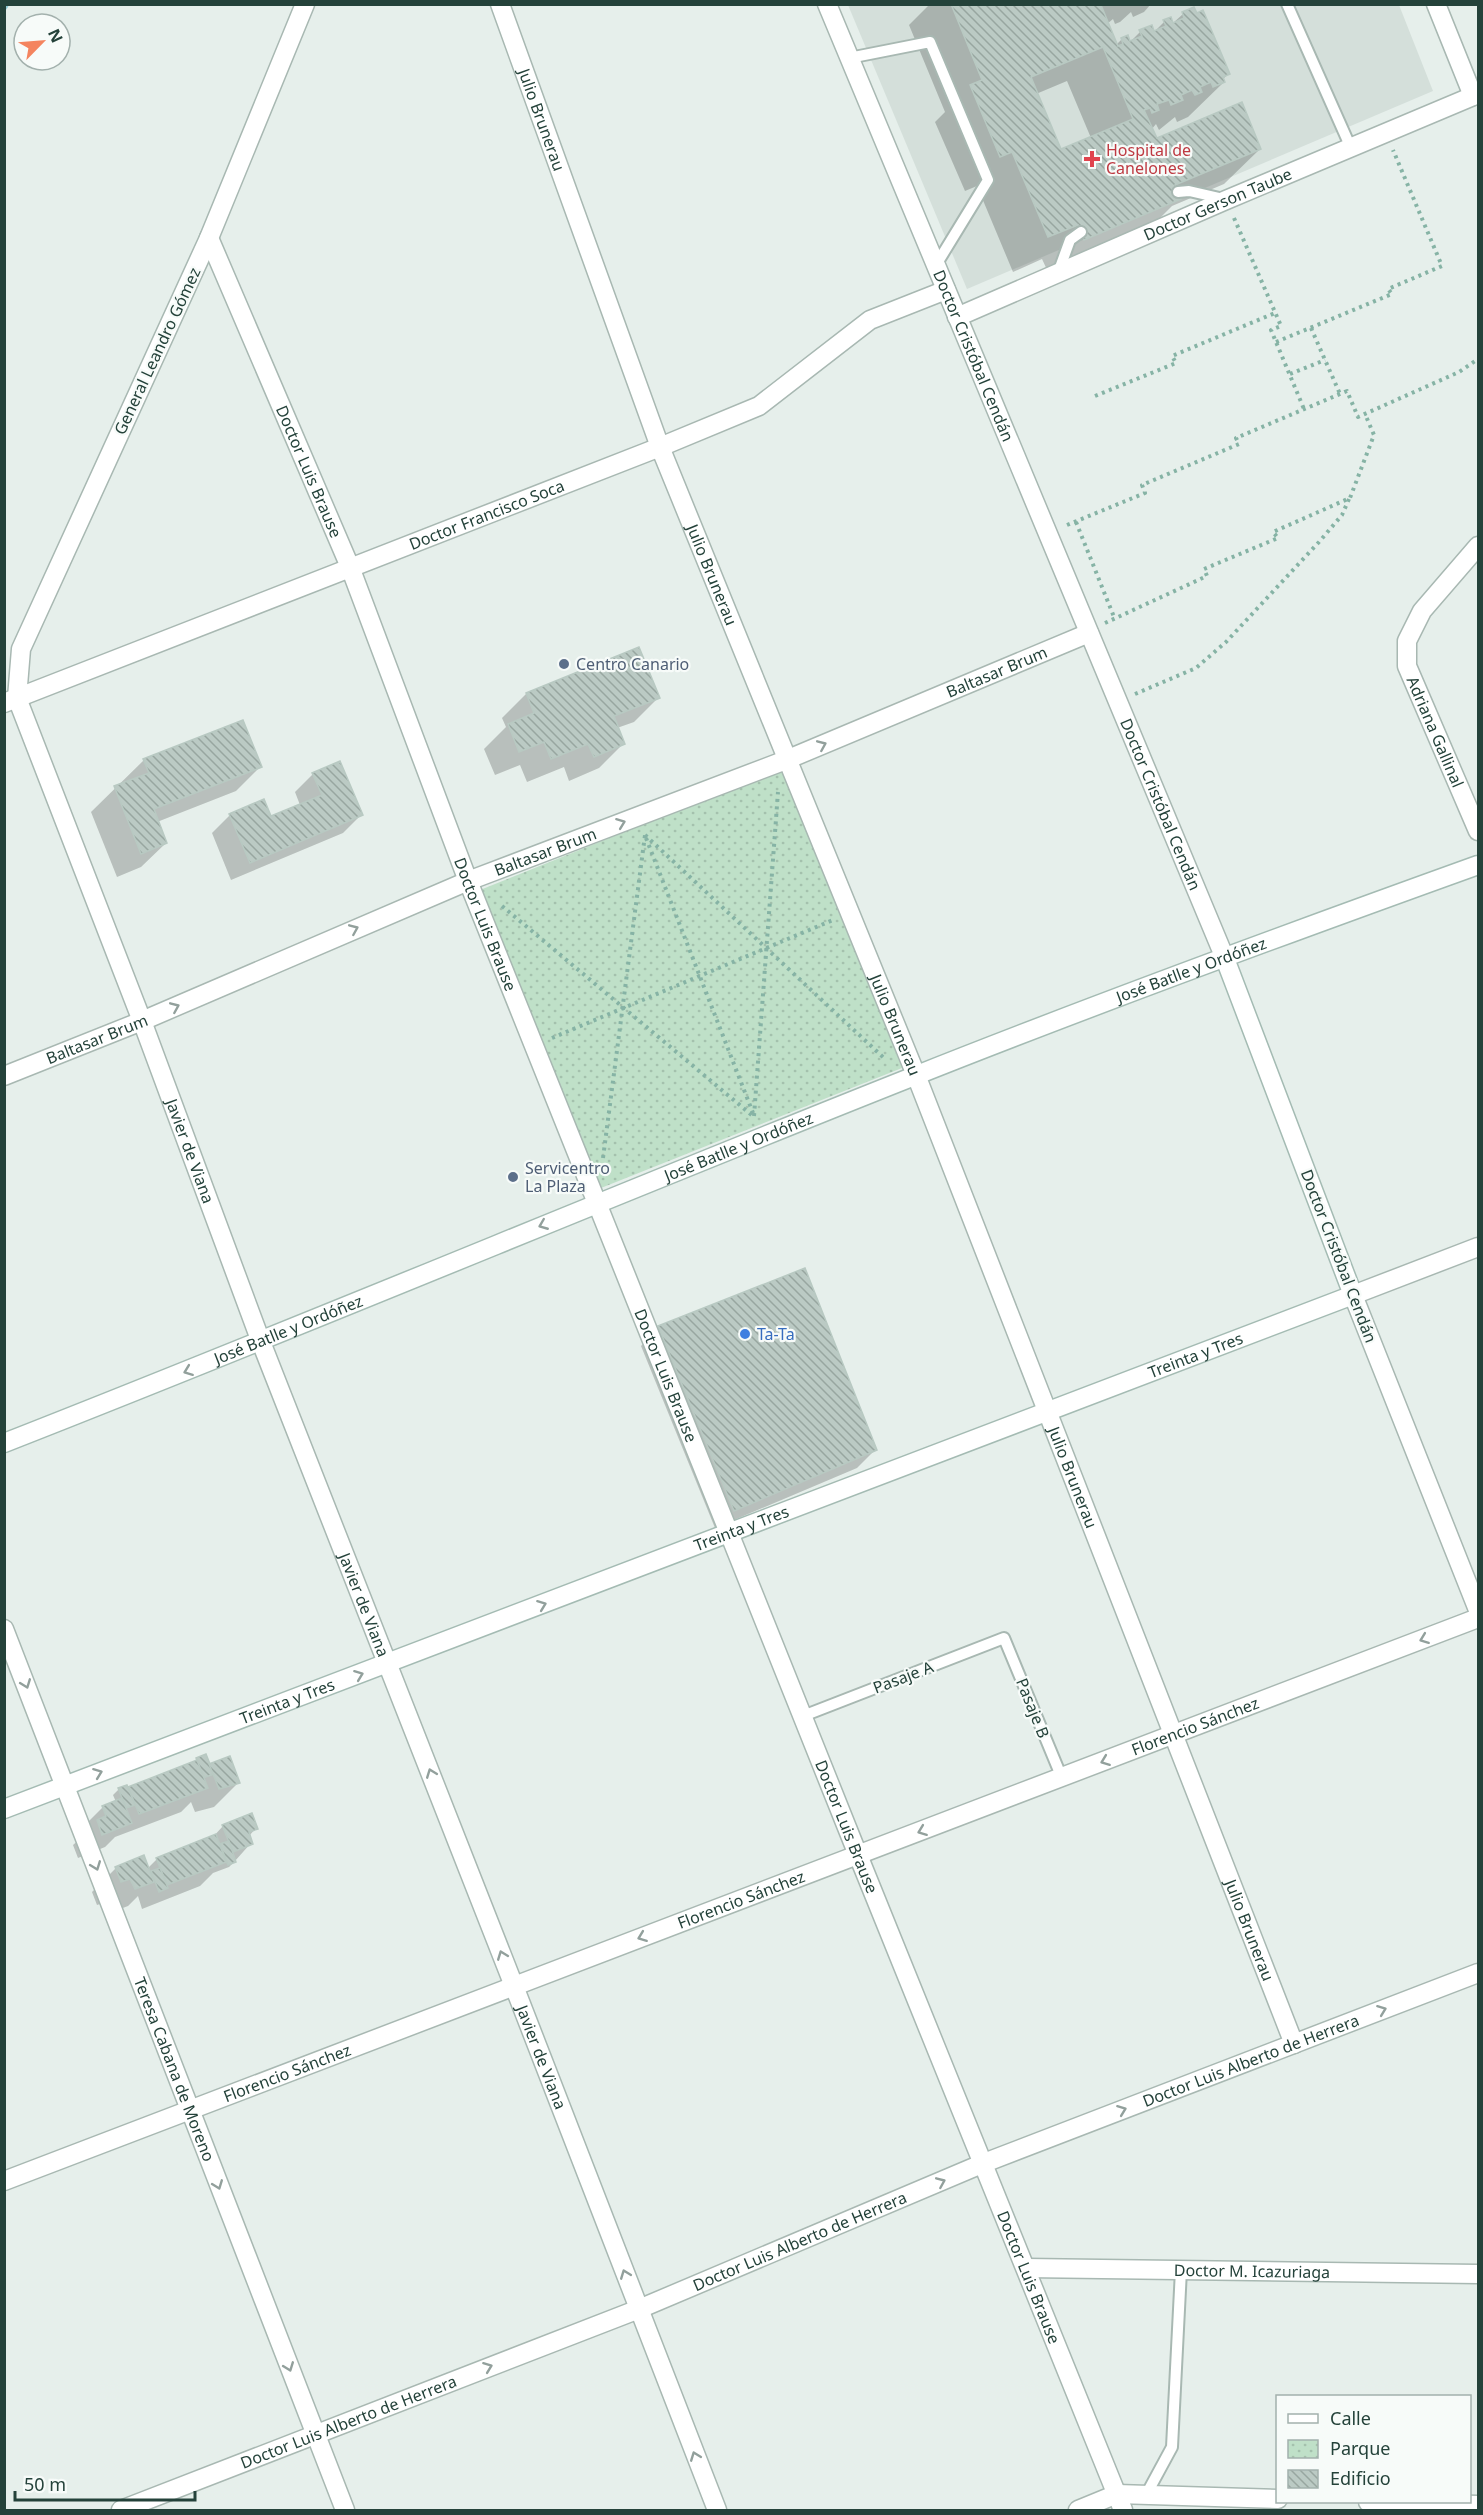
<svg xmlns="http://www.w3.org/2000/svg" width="1483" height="2515" font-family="'Noto Sans',sans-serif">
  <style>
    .built { fill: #d4dfda }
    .park { fill: url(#park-dots) }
    .shadow { fill: #0003; fill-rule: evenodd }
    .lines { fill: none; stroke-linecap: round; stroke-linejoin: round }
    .stream { stroke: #8ec9d4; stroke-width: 8 }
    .building { fill: url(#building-back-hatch); stroke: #b8c9c2; stroke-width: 1.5; fill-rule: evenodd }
    .lane-casing { stroke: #a8b8b2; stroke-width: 14 }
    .street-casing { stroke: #a8b8b2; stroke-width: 21 }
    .secondary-casing { stroke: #a4bbb3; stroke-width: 21 }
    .path { stroke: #86b3a5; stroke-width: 4; stroke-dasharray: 3 4.5; stroke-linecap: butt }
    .lane { stroke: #fff; stroke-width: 10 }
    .street { stroke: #fff; stroke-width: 18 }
    .secondary { stroke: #fff; stroke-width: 18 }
    .oneway { stroke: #92a09c }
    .health-dot { fill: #e0444e; stroke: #f7fbf9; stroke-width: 2 }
    .service-dot { fill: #5c6f8a; stroke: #f7fbf9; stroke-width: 2 }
    .shop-dot { fill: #3f7fe0; stroke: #f7fbf9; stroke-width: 2 }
    .labels { text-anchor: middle; stroke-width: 4.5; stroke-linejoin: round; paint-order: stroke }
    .street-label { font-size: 16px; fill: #24423a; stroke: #f7fbf9 }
    .health-label { font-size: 16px; fill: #be3a42; stroke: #f7fbf9; text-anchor: start }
    .service-label { font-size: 16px; fill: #4e5e75; stroke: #f7fbf9; text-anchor: start }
    .shop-label { font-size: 16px; fill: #366cbe; stroke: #f7fbf9; text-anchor: start }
  </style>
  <defs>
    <pattern id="park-dots" width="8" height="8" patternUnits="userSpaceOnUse" patternTransform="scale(1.5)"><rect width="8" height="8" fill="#bfe0c8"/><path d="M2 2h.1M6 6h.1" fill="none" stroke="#a4c1ad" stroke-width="1.8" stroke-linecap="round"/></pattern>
    <pattern id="building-back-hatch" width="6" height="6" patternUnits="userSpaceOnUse" patternTransform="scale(1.5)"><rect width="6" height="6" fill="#bbcac4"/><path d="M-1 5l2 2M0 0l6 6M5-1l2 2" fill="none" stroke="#98a6a0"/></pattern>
  </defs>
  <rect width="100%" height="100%" fill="#e6efeb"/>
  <polygon class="built" points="848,5 1399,5 1433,91 967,289"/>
  <polygon class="park" points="783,768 902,1068 601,1188 480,890"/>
  <g class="shadow">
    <path d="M930,4h221l-7,8 -11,5 -2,-5 -11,10 -5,2 -2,-5 -6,5 9,21 6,-6 8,3 10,-10 13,1 11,-11 8,2 11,-10 45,60 -5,5 1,3 -36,35 -11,5 -2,-5 -16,13 -3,-6 -5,6 5,10 104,9 -36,35 -52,22 -29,29 -94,39 -7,-15 -29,13 -36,-86 -12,5 -30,-69 10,-10 -36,-87zM1067,81l24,57 -31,13 -24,-57z"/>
    <polygon points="526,694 658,698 634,722 617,728 623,744 599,768 569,781 564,767 527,782 520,765 495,775 484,749 506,727 502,718"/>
    <polygon points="144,760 260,767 236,791 157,822 166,843 141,867 117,877 91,812"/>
    <polygon points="313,774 361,815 343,833 231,880 212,833 230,815 270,818 300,805 295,792"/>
    <polygon points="659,1328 875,1450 857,1468 715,1528 641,1346"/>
    <polygon points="197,1759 238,1783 214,1807 195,1812 191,1802 181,1812 115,1837 105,1847 78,1858 73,1845 81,1838 78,1832 103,1807 116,1802 113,1795 119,1789 128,1790 192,1764"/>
    <polygon points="223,1826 256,1828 249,1836 251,1843 235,1861 229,1867 213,1873 200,1886 142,1909 138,1896 128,1906 110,1913 106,1902 97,1905 92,1892 116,1868 148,1868 157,1859 212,1838"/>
  </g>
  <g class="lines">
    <polyline class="stream" points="4,6 5,4"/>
  </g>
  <g class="building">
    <path d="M951,4h151l-1,1 17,41 5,-2 -2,-6 7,-3 2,6 12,-5 -3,-6 13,-5 2,6 12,-5 -3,-6 8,-3 2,6 11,-5 -2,-6 12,-5 3,6 6,-3 27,64 -7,3 2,5 -12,5 -2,-5 -11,5 2,5 -7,3 -3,-5 -11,5 2,5 -12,5 -2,-5 -12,4 2,6 -7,3 -2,-5 -6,2 13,28 85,-36 19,47 -86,36 6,14 -97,41 -6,-15 -30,12 -36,-85 -12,5 -30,-72 12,-5zM1103,47l30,72 -72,30 -30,-72z"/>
    <polygon points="639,647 660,698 614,716 625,744 594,757 588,744 551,759 544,742 519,752 508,724 534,713 526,693"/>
    <polygon points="243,720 262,767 154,809 167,843 141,854 114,786 149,773 143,759"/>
    <polygon points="340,761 363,815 250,863 229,814 264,799 271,816 322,795 312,773"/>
    <polygon points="805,1268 877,1450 734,1511 658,1326"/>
    <polygon points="206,1754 214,1774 203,1778 196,1758"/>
    <polygon points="230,1756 240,1783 219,1789 209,1764"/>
    <polygon points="197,1760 208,1788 139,1814 128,1787"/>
    <polygon points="127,1785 135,1805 126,1808 118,1788"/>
    <polygon points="122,1798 132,1823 102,1835 97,1820 106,1816 102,1806"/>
    <polygon points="252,1813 258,1829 249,1832 253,1844 233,1852 222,1825"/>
    <polygon points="216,1834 226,1862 167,1885 156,1858"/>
    <polygon points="229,1841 236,1862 228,1865 220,1844"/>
    <polygon points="144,1855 154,1882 135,1889 130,1879 121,1882 115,1867"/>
    <polygon points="160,1868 168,1888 159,1892 151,1871"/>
  </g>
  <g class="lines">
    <defs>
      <g id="lane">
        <polyline points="1287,4 1351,148"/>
        <polyline points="849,58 930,42 988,180 936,265"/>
        <polyline points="1178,192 1189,191 1224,199"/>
        <polyline points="1058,273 1070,240 1081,232"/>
        <polyline points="803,1716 1004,1638 1062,1778"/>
        <polyline points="1146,2495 1172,2447 1181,2270"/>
      </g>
      <g id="street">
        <path id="s1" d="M305,4l-96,234 -188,411 -4,49 125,323 119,321 253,644 203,524"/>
        <path id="s2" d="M500,4l160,443 256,628 378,969"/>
        <path id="s3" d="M827,4l397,952"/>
        <polyline points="1436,4 1473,96"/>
        <path id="s4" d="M209,238l141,329 118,314 390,974 265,655"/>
        <path id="s5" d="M957,317l269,-117 252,-106"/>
        <path id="s6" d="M1478,546l-56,65 -15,30v25l71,165"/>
        <path id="s7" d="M4,703l656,-256 99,-41 111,-86 76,-30"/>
        <path id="s8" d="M4,1076l138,-55 326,-140 318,-121 303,-127"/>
        <polyline points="1478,1247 1353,1295 1478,1610"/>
        <path id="s9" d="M4,1629l341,881"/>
        <path id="s10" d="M4,2181l1474,-563"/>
        <path id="s11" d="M1026,2268l452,6"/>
        <polyline points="1368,2502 1478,2505"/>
        <path id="s12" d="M121,2510l518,-201 345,-146 494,-190"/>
        <polyline points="1078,2510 1117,2494 1278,2499"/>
      </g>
      <g id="secondary">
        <path id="s13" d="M4,1443c304,-119 605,-246 908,-366 188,-75 377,-144 566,-212"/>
        <path id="s14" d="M4,1809l1349,-514 -129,-339"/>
      </g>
    </defs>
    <use href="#lane" class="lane-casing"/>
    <use href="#street" class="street-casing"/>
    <use href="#secondary" class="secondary-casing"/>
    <g class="path">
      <polyline points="1234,218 1281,326 1271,330 1304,409"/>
      <polyline points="1311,328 1340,394"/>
      <polyline points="1276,342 1392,294 1388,289 1442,266 1393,150"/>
      <polyline points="1290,374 1325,360"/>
      <polyline points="1095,396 1176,363 1172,356 1275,313"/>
      <polyline points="1076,522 1114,617"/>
      <polyline points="1067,525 1145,493 1142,485 1239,444 1236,438 1347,391 1358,417 1459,372 1478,359"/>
      <polyline points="1105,623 1207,576 1204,569 1278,538 1273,532 1350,498 1374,435 1365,414"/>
      <polyline points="1135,694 1196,668 1226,642 1319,542 1342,515 1349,499"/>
      <polyline points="645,835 885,1059"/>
      <polyline points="646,838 753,1113"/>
      <polyline points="502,906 754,1117"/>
      <polyline points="552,1038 833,920"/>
      <polyline points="754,1116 778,792"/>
      <polyline points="603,1158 645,835"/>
    </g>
    <use href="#lane" class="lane"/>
    <use href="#street" class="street"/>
    <use href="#secondary" class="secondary"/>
  </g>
  <defs><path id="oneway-chevron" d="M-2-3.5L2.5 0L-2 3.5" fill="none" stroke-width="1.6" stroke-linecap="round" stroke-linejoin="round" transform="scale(1.5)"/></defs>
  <g class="oneway">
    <use href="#oneway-chevron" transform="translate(822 745) rotate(-23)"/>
    <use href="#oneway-chevron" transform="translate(621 823) rotate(-21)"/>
    <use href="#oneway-chevron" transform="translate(354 929) rotate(-23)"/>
    <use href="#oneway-chevron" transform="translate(175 1007) rotate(-23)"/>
    <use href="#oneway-chevron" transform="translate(543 1225) rotate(158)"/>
    <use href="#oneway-chevron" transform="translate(188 1371) rotate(159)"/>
    <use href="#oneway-chevron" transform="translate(542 1605) rotate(-21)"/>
    <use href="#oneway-chevron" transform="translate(1424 1639) rotate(159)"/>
    <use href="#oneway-chevron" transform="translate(359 1675) rotate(-21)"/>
    <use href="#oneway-chevron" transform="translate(26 1684) rotate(69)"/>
    <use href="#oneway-chevron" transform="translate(1105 1761) rotate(159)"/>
    <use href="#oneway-chevron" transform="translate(98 1773) rotate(-21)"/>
    <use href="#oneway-chevron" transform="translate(431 1773) rotate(-111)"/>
    <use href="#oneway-chevron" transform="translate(922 1831) rotate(159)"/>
    <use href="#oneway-chevron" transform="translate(96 1866) rotate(69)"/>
    <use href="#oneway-chevron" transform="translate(642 1937) rotate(159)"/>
    <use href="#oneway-chevron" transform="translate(502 1955) rotate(-111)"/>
    <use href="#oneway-chevron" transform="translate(1382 2010) rotate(-21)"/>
    <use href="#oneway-chevron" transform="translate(1122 2110) rotate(-21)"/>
    <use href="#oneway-chevron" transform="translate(941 2182) rotate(-23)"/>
    <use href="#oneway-chevron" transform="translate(218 2185) rotate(69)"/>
    <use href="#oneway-chevron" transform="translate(625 2274) rotate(-111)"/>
    <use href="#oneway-chevron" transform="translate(289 2367) rotate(69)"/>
    <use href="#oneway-chevron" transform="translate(488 2367) rotate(-21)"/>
    <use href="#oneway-chevron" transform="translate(695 2456) rotate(-111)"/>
  </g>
  <path class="health-dot" d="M1089 150h6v6h6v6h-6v6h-6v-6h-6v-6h6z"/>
  <g class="service-dot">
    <circle cx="564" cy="664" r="6"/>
    <circle cx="513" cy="1177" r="6"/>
  </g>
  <circle class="shop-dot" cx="745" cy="1334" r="6"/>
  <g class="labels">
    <g class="street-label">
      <text dy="6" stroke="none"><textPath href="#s2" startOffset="123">Julio Brunerau</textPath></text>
      <text dy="6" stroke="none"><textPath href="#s5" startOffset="284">Doctor Gerson Taube</textPath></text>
      <text transform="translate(157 351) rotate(-65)" y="6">General Leandro Gómez</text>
      <text dy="6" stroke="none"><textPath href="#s3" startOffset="381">Doctor Cristóbal Cendán</textPath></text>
      <text dy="6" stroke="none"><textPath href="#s4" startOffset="254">Doctor Luis Brause</textPath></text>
      <text dy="6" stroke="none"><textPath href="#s7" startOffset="518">Doctor Francisco Soca</textPath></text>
      <text dy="6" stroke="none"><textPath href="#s2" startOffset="609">Julio Brunerau</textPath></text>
      <text dy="6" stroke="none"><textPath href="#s8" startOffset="1072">Baltasar Brum</textPath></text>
      <text dy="6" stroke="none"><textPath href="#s6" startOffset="216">Adriana Gallinal</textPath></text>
      <text dy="6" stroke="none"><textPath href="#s3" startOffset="867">Doctor Cristóbal Cendán</textPath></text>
      <text dy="6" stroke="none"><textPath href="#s8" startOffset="586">Baltasar Brum</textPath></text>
      <text dy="6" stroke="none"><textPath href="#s4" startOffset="740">Doctor Luis Brause</textPath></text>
      <text dy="6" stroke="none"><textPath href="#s13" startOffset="1278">José Batlle y Ordóñez</textPath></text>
      <text dy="6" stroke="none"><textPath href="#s2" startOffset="1095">Julio Brunerau</textPath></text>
      <text dy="6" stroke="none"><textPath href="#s8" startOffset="100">Baltasar Brum</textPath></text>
      <text dy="6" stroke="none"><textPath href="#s13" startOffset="792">José Batlle y Ordóñez</textPath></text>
      <text dy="6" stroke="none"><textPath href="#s1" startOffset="1239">Javier de Viana</textPath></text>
      <text transform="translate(1339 1256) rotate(69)" y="6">Doctor Cristóbal Cendán</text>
      <text dy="6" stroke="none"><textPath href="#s13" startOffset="306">José Batlle y Ordóñez</textPath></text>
      <text dy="6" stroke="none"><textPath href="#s14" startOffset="1275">Treinta y Tres</textPath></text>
      <text dy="6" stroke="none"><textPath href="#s4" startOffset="1226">Doctor Luis Brause</textPath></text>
      <text dy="6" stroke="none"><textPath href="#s2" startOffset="1581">Julio Brunerau</textPath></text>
      <text dy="6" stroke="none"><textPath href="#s14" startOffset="789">Treinta y Tres</textPath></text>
      <text dy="6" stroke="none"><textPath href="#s1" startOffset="1725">Javier de Viana</textPath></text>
      <text transform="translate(903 1677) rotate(-21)" y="6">Pasaje A</text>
      <text dy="6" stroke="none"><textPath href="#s14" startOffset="303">Treinta y Tres</textPath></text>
      <text transform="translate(1033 1708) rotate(68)" y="6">Pasaje B</text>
      <text dy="6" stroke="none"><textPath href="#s10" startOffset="1275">Florencio Sánchez</textPath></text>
      <text dy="6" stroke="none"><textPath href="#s4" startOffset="1712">Doctor Luis Brause</textPath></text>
      <text dy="6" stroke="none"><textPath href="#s10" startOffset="789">Florencio Sánchez</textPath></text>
      <text dy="6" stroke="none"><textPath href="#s2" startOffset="2067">Julio Brunerau</textPath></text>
      <text dy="6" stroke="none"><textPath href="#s1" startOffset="2211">Javier de Viana</textPath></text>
      <text dy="6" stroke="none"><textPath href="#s12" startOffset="1216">Doctor Luis Alberto de Herrera</textPath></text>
      <text dy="6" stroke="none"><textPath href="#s9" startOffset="472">Teresa Cabana de Moreno</textPath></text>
      <text dy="6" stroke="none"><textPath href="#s10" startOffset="303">Florencio Sánchez</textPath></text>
      <text dy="6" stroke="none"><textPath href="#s12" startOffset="730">Doctor Luis Alberto de Herrera</textPath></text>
      <text dy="6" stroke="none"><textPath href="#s11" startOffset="226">Doctor M. Icazuriaga</textPath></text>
      <text dy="6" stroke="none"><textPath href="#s4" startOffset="2198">Doctor Luis Brause</textPath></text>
      <text dy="6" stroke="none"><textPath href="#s12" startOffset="244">Doctor Luis Alberto de Herrera</textPath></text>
    </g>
    <g class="health-label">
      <text x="1106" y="156">Hospital de<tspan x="1106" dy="18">Canelones</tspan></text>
    </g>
    <g class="service-label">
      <text x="576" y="670">Centro Canario</text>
      <text x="525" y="1174">Servicentro<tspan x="525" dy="18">La Plaza</tspan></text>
    </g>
    <g class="shop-label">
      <text x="757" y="1340">Ta-Ta</text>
    </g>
  </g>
  <rect width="1483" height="2515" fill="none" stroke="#24423a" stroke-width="12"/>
  <rect x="1276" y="2395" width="195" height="108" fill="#f7fbf9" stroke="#a3b1ad" stroke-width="1.5"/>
  <rect x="1288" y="2414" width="30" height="9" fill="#ffffff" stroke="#a3b1ad" stroke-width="1.5"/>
  <text x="1330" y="2425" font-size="18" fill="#24423a">Calle</text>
  <rect x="1288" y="2440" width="30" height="18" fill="url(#park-dots)" stroke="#a3b1ad" stroke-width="1.5"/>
  <text x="1330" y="2455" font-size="18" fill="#24423a">Parque</text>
  <rect x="1288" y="2470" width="30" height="18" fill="url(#building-back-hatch)" stroke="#a3b1ad" stroke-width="1.5"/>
  <text x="1330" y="2485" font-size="18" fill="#24423a">Edificio</text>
  <g transform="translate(42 42) rotate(65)"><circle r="28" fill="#f7fbf9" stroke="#a3b1ad" stroke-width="1.5"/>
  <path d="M0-4.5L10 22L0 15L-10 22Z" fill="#f4845f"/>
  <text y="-9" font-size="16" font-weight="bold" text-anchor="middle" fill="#24423a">N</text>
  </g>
  <path d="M15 2491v9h180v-9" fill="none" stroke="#24423a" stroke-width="3"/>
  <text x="24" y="2491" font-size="18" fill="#24423a" stroke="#f7fbf9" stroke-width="4.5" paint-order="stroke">50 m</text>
</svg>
